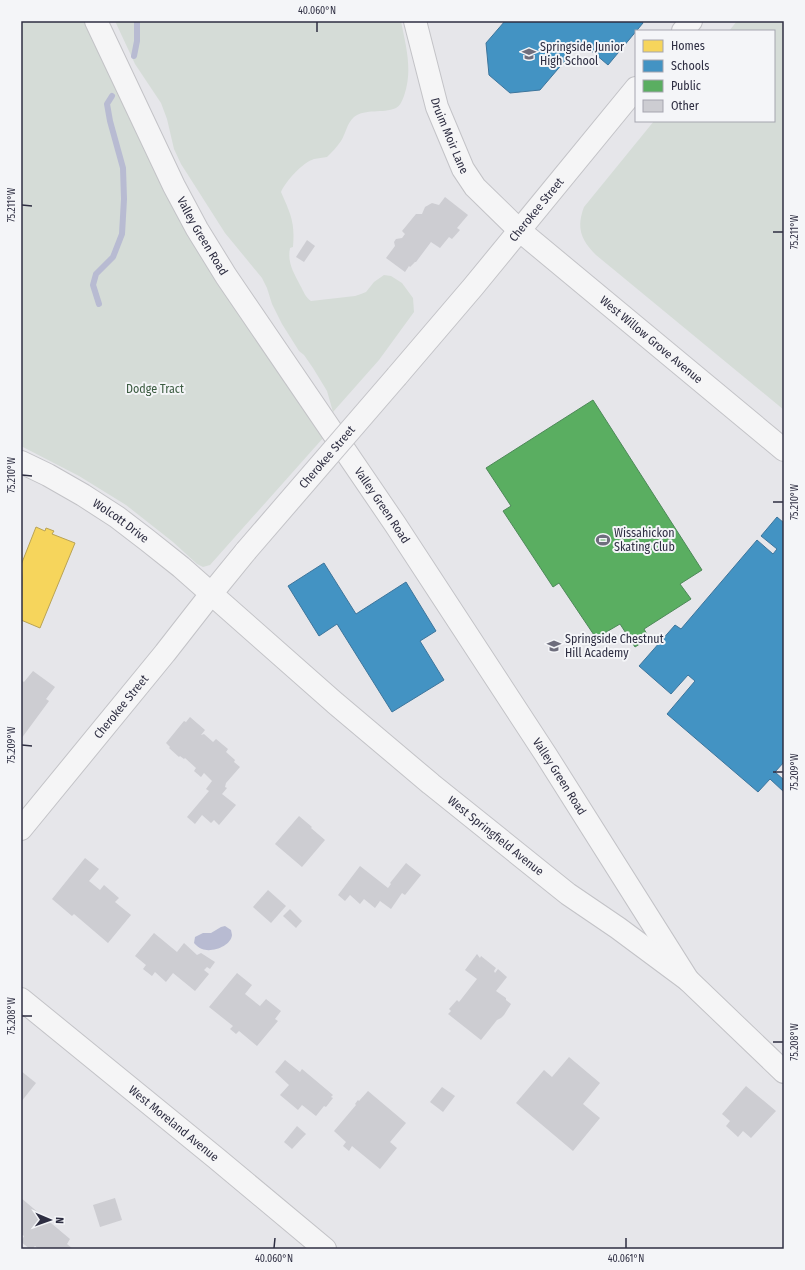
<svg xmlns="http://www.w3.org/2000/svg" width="805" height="1270" font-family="'Fira Sans Condensed',sans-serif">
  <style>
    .green { fill: #d5dcd7 }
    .water { fill: #b8bbd2 }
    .homes { fill: #f6d55c; stroke: #baa354 }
    .schools { fill: #4393c3; stroke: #3d759c }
    .public { fill: #5aae61; stroke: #4d8858 }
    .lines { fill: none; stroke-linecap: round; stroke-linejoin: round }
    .stream { stroke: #b8bbd2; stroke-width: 6 }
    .building { fill: #cdcdd2 }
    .minor-casing { stroke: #c3c3c7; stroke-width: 24 }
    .minor { stroke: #f5f5f6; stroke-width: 22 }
    .minor-bridge-casing { stroke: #c3c3c7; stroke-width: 24; stroke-linecap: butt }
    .minor-bridge { stroke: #f5f5f6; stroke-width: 22 }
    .ticks { fill: none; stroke: #2e2e42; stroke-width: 1.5 }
    .labels { text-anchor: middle; stroke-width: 4; stroke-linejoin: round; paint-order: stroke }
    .poi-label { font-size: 12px; fill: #2e2e42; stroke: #f4f5f8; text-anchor: start }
    .street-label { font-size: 12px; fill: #2e2e42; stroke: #f4f5f8 }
    .park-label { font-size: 12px; fill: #3c5c41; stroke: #f4f5f8 }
    .neatline { fill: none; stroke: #2e2e42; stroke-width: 1.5 }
    .ticks-label { font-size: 10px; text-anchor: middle; fill: #2e2e42 }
  </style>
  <rect width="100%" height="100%" fill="#e6e6ea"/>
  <g class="green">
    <polygon points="21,21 85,21 324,437 210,565 203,567 197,564 173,542 126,505 79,476 21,446"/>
    <path d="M115,21h286c5,26 12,49 3,75 -2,5 -4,10 -8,12 -14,6 -30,0 -42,9 -7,6 -8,16 -13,24 -4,6 -9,11 -14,16 -4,1 -9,1 -13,2 -12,4 -28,22 -33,33 10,23 14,30 12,55l-3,1c-3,15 4,25 10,37 4,7 5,12 11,16l44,-5 6,-2 5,-2 8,-10 10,-7 7,1 11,7 11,15 1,14 -35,48 -46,52 -6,-21 -14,-23 -9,-13 -5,-4 -17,-27 -10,-20 -5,-16 -5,-10 -37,-45 -44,-69 -7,-15 -7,-30 -6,-16 -26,-39z"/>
    <path d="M737,21h47v389l-188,-155c-15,-15 -20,-27 -12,-48l70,-86h120v-90h-45z"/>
  </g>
  <path class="water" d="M225,926l6,4 1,5c-1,11 -20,18 -30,14 -3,-1 -6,-4 -8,-6l1,-6 8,-4h8l10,-6z"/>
  <polygon class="homes" points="36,527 45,531 46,528 54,531 52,534 75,543 40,628 21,620 22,578 21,565"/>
  <g class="schools">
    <polygon points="505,21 642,21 643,23 608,65 581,42 540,90 510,93 489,75 486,43"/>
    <polygon points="777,517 784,523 784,762 775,772 784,780 784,792 770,779 758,792 667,714 695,681 688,675 671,694 639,666 675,625 681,629 757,540 773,554 777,549 761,536"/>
    <polygon points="324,563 356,614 406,582 436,631 420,641 444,680 392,712 337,624 319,636 288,586"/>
  </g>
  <polygon class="public" points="593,400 702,570 680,584 691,599 644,629 649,638 635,647 620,624 596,638 559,583 553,587 503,511 511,506 486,468"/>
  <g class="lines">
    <g class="stream">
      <polyline points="134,56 137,41 137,21"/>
      <polyline points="99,304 93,285 96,274 113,257 122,234 124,199 123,168 110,121 107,104 112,96"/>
    </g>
  </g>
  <g class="building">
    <polygon points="445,197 468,215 457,228 460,230 452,239 449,237 440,248 431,242 416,262 415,262 410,267 409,266 405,272 386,258 395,246 394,242 396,239 402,238 405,234 402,231 416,214 422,214 425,207 432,203 439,205"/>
    <polygon points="307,240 315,246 304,262 296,257"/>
    <polygon points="33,671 55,687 46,699 49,701 21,739 21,680 24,682"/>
    <polygon points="190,717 205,730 201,735 204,734 213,742 216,739 228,749 226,752 235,760 234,762 240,767 226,783 225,787 227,788 222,794 236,805 219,825 214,820 211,823 202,815 195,824 187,817 209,791 206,789 212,781 204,773 201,777 194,771 196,768 185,758 184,759 180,756 179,757 169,748 170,747 166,743 184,721 186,722"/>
    <polygon points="299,816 312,827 311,828 325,840 302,867 275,844"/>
    <polygon points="85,858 99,869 89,881 100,890 104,885 119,898 115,902 131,915 108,943 74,914 72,916 52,899"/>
    <polygon points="406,863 421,875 405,895 402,893 391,909 380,901 375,908 364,899 360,904 350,895 345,901 338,895 360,866 388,888 391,884 390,883"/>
    <polygon points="268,890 286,906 271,923 253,907"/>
    <polygon points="290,909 302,921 296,928 283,916"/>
    <polygon points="154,933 177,952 184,943 197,955 201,953 215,962 210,969 207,967 204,970 209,974 195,991 173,973 166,982 155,972 152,976 143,969 146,965 135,956"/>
    <polygon points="477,954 480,958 481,956 496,968 494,971 495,973 498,969 507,977 496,991 506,998 506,1000 511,1004 504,1015 501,1018 497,1020 481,1040 448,1014 451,1011 449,1009 457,1000 459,1002 477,979 465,970"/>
    <polygon points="237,973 252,985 245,994 260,1006 266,999 281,1011 275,1019 278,1021 257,1046 239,1031 236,1034 230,1029 233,1026 209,1007"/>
    <polygon points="569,1057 600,1083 583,1104 600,1118 573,1151 516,1103 544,1070 552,1077"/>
    <polygon points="285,1060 300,1072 302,1069 333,1095 331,1097 333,1098 326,1107 324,1106 316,1116 302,1105 298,1110 280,1095 289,1085 275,1072"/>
    <polygon points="21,1071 36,1083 21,1102"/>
    <polygon points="746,1086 776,1111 751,1138 743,1131 738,1137 726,1126 730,1121 722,1114"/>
    <polygon points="442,1087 455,1096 443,1112 430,1102"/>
    <polygon points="368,1091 406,1123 390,1142 397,1148 380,1169 352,1146 349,1151 343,1146 346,1142 334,1131 356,1105 355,1104 358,1100 359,1101"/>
    <polygon points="297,1126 306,1134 292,1149 284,1142"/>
    <polygon points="21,1198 70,1239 67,1244 73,1249 39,1249 35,1246 32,1249 30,1249 21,1242 24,1236 21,1234"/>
    <polygon points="115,1198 122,1220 100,1227 93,1205"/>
  </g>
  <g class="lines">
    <defs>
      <g id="minor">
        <path id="s1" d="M96,21l78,165 23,43 29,47 169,248 151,231 142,225"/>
        <path id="s2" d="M415,21l22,86 26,62 12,18 44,43 265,220"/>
        <polyline points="683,31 691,21"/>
        <path id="s3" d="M397,376l76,-89 163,-199"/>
        <path id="s4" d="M21,462l27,13 35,20 34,22 30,23 34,27 154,136 96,81 137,110 50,34 70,52 96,92"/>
        <path id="s5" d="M21,829l144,-176 46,-59 35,-43"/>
        <path id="s6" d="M21,999l195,159 109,91"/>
      </g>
    </defs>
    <use href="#minor" class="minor-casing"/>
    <use href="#minor" class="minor"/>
    <defs>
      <g id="minor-bridge">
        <path id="s7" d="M246,551l151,-175"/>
      </g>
    </defs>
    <use href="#minor-bridge" class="minor-bridge-casing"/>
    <use href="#minor-bridge" class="minor-bridge"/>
  </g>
  <path class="ticks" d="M317,32v-10M22,205l10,1M773,232h10M22,475l10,1M773,502h10M22,745l10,1M773,772h10M22,1016h10M773,1042h10M274,1248l1,-10M626,1248v-10"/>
  <defs>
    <symbol id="school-bare" viewBox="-9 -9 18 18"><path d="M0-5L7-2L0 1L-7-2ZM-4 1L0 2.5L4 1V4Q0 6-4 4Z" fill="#6e6e7d" stroke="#f4f5f8" stroke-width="2.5" paint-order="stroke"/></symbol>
    <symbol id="stadium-bare" viewBox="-9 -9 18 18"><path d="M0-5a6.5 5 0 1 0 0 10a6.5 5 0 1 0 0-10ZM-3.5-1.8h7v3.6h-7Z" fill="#6e6e7d" stroke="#f4f5f8" stroke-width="2.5" paint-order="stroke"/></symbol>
  </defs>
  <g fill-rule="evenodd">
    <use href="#school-bare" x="519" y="44" width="20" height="20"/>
    <use href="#stadium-bare" x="593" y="530" width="20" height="20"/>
    <use href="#school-bare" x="544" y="636" width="20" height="20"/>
  </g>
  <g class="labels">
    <g class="poi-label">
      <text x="540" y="51">Springside Junior<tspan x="540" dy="14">High School</tspan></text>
      <text x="614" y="537">Wissahickon<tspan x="614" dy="14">Skating Club</tspan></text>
      <text x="565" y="643">Springside Chestnut<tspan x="565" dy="14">Hill Academy</tspan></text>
    </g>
    <g class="street-label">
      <text dy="4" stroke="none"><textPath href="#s2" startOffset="120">Druim Moir Lane</textPath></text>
      <text dy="4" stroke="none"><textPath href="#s3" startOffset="217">Cherokee Street</textPath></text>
      <text dy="4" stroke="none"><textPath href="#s1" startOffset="240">Valley Green Road</textPath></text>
      <text dy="4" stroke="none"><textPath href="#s2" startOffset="411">West Willow Grove Avenue</textPath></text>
      <text dy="4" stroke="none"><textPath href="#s7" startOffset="124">Cherokee Street</textPath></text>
      <text dy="4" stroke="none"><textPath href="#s1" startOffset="564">Valley Green Road</textPath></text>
      <text dy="4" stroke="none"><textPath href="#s4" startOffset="116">Wolcott Drive</textPath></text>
      <text dy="4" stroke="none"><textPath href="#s5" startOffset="158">Cherokee Street</textPath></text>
      <text dy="4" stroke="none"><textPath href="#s1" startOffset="888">Valley Green Road</textPath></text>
      <text dy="4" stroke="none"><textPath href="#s4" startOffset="606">West Springfield Avenue</textPath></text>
      <text dy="4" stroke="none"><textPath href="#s6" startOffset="197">West Moreland Avenue</textPath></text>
    </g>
    <g class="park-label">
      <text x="155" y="393">Dodge Tract</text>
    </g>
  </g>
  <rect width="805" height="1270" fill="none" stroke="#f4f5f8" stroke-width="44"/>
  <rect x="635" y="30" width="140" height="92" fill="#f4f5f8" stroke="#a5a5af"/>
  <rect x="643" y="40" width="20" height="12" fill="#f6d55c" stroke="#a5a5af"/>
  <text x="671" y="50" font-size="12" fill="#2e2e42">Homes</text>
  <rect x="643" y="60" width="20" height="12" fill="#4393c3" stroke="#a5a5af"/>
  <text x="671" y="70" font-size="12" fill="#2e2e42">Schools</text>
  <rect x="643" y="80" width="20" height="12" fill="#5aae61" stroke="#a5a5af"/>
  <text x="671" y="90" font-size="12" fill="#2e2e42">Public</text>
  <rect x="643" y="100" width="20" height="12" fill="#cdcdd2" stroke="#a5a5af"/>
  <text x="671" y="110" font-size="12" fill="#2e2e42">Other</text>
  <g transform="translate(50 1220) rotate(92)" stroke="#f4f5f8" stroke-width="3" paint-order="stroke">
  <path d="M0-3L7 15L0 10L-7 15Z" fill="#2e2e42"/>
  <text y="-6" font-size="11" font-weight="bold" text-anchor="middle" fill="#2e2e42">N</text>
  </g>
  <rect x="22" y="22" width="761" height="1226" class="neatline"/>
  <g class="ticks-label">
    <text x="317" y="14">40.060°N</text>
    <text transform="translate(11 205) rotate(-90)" y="4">75.211°W</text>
    <text transform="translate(794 232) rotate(-90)" y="4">75.211°W</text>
    <text transform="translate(11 475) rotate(-90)" y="4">75.210°W</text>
    <text transform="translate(794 502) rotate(-90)" y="4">75.210°W</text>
    <text transform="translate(11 745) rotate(-90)" y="4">75.209°W</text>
    <text transform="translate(794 772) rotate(-90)" y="4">75.209°W</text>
    <text transform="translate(11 1016) rotate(-90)" y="4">75.208°W</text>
    <text transform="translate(794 1042) rotate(-90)" y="4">75.208°W</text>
    <text x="274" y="1262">40.060°N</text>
    <text x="626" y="1262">40.061°N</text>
  </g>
</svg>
